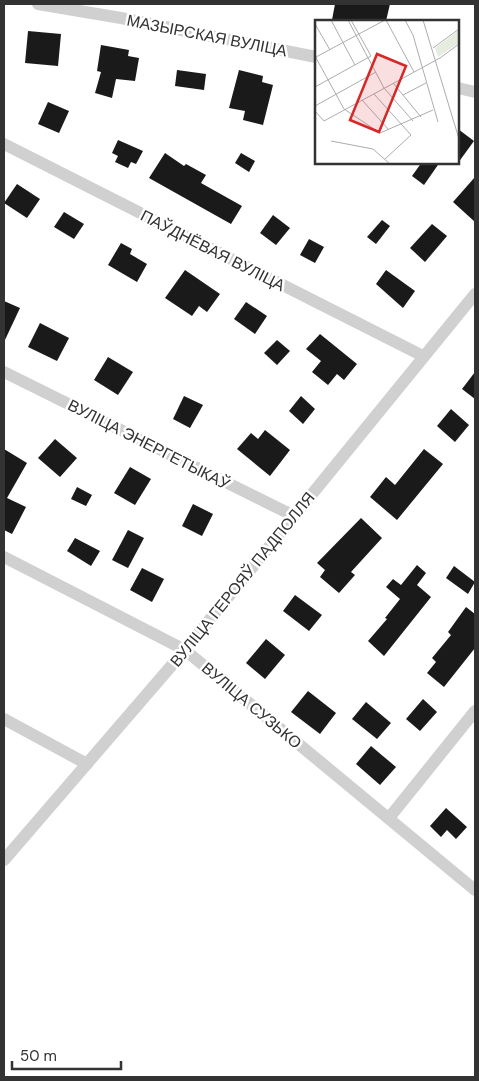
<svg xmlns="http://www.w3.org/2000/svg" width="479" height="1081" font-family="'DM Sans',sans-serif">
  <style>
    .building { fill: #1a1a1a }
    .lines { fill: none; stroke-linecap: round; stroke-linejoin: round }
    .minor { stroke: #d0d0d0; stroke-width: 12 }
    .labels { text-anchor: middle; stroke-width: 5; stroke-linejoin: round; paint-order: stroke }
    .street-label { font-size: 16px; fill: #333; stroke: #fff }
    .inset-road { fill: none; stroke: #adadad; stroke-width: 1 }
    .view { fill: #d62828; fill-opacity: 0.15; stroke: #d62828; stroke-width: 2.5 }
    .inset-edge { fill: none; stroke: #333; stroke-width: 2.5 }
  </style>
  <rect width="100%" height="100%" fill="#fff"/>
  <g class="building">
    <polygon points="335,4 390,4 386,21 332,20"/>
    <polygon points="28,31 61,34 58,66 25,63"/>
    <polygon points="101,45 129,50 128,56 139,58 135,81 116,79 112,98 95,93 101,72 97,71"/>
    <polygon points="177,70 206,74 204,90 175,86"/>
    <polygon points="239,70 263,76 262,82 273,85 263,125 243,120 245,111 229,108"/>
    <polygon points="48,102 69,111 59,133 38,124"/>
    <polygon points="458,129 474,141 458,163"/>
    <polygon points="118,140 143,151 136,164 131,162 128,168 115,162 118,156 112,153"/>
    <polygon points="165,153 184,166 186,164 206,175 201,183 242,206 231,224 149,178"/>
    <polygon points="241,153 255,161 249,172 235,163"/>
    <polygon points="422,162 440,162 424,185 412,176"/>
    <polygon points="475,177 475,222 453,202"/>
    <polygon points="17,184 40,199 27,218 4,203"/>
    <polygon points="64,212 84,224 74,239 54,227"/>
    <polygon points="273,215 290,228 276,245 260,233"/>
    <polygon points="382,220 390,226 376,244 367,237"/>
    <polygon points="432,224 447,236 425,262 410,248"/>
    <polygon points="309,239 324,247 315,263 300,255"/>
    <polygon points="121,243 132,249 130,254 147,264 137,282 108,265"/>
    <polygon points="185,270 220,294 207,312 199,306 192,316 165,298"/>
    <polygon points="386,270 415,291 403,308 376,284"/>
    <polygon points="4,301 20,308 4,342"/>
    <polygon points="246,302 267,316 255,334 234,319"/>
    <polygon points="40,323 69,338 57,361 28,347"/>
    <polygon points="320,334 357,364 344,380 337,374 328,385 312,372 321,361 306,349"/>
    <polygon points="277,340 290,351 277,365 264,353"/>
    <polygon points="108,357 133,372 118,395 94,380"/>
    <polygon points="475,372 475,399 462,389"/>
    <polygon points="184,396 203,405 190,428 173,419"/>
    <polygon points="301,396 315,409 303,424 289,411"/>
    <polygon points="451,409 469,425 455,442 437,426"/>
    <polygon points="265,430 290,450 270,476 237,449 251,433 258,439"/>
    <polygon points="55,439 77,458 60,477 38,458"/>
    <polygon points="4,449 27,463 7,498 26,507 12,534 4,530"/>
    <polygon points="424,449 443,464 397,520 370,497 386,477 395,485"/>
    <polygon points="130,467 151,479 135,505 114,493"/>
    <polygon points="77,487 92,495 86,506 71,499"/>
    <polygon points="193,504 213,514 202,536 182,526"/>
    <polygon points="361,518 382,538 351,572 355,575 339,593 320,577 325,570 317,563"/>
    <polygon points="128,530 144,538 128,568 112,560"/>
    <polygon points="75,538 100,551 91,566 67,551"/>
    <polygon points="417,565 426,573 417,585 431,597 384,656 368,641 387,619 385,618 400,599 386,587 393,579 401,585"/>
    <polygon points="454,566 475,582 468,594 446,578"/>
    <polygon points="142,568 164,579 152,602 130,590"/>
    <polygon points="295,595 322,615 309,631 283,611"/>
    <polygon points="466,607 475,614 475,648 444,687 427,673 436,662 432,658 451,635 448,632"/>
    <polygon points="266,639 285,655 265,679 246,663"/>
    <polygon points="308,691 336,713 320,734 291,712"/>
    <polygon points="423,699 437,712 420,731 406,719"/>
    <polygon points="366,702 391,723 377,739 352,719"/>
    <polygon points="371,746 396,767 380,785 356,764"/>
    <polygon points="446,808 467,827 456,839 447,830 441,837 430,826"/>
  </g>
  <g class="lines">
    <g class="minor">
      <polyline points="38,4 121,18 316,57"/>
      <polyline points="458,88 475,92"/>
      <polyline points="4,144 423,356"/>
      <polyline points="4,372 294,516"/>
      <polyline points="4,557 185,650 475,890"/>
      <polyline points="4,719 87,764"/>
      <polyline points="389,818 475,711"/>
      <polyline points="4,860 185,650 475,294"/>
    </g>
  </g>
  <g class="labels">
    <g class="street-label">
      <text transform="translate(207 35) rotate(11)" y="6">МАЗЫРСКАЯ ВУЛІЦА</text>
      <text transform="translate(213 250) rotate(27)" y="6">ПАЎДНЁВАЯ ВУЛІЦА</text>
      <text transform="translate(149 444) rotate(27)" y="6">ВУЛІЦА ЭНЕРГЕТЫКАЎ</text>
      <text transform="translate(242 579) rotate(-51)" y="6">ВУЛІЦА ГЕРОЯЎ ПАДПОЛЛЯ</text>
      <text transform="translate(252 705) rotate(40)" y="6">ВУЛІЦА СУЗЬКО</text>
    </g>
  </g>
  <g transform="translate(315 20)">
    <rect width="144" height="144" fill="#fff"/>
    <path d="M144,10v13l-21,14 -3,-9z" fill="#e6ecdf"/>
    <path class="inset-road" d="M16,0l24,45M33,0l36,68 29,33M71,0l28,52M90,0l8,15 25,87M108,0l36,119M0,4l15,26M118,28l26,-19M0,36l29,53 36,24 53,-23M1,37l69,-37M78,63l28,34M0,67l56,-31 -20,-36M59,74l37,41 -26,24M88,75l23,-12M47,80l27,30M0,86l61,-34M0,91l9,10 116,-63 19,-14M16,121l42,8 17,15"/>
    <path class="view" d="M62,34l29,12 -27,66 -29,-12z"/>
    <rect width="144" height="144" class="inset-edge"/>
  </g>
  <rect width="479" height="1081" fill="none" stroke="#333333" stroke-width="10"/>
  <path d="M12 1061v8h109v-8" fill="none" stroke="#333333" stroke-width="2.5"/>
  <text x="20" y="1061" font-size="15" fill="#333333" stroke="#ffffff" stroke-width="4" paint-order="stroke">50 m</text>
</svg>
